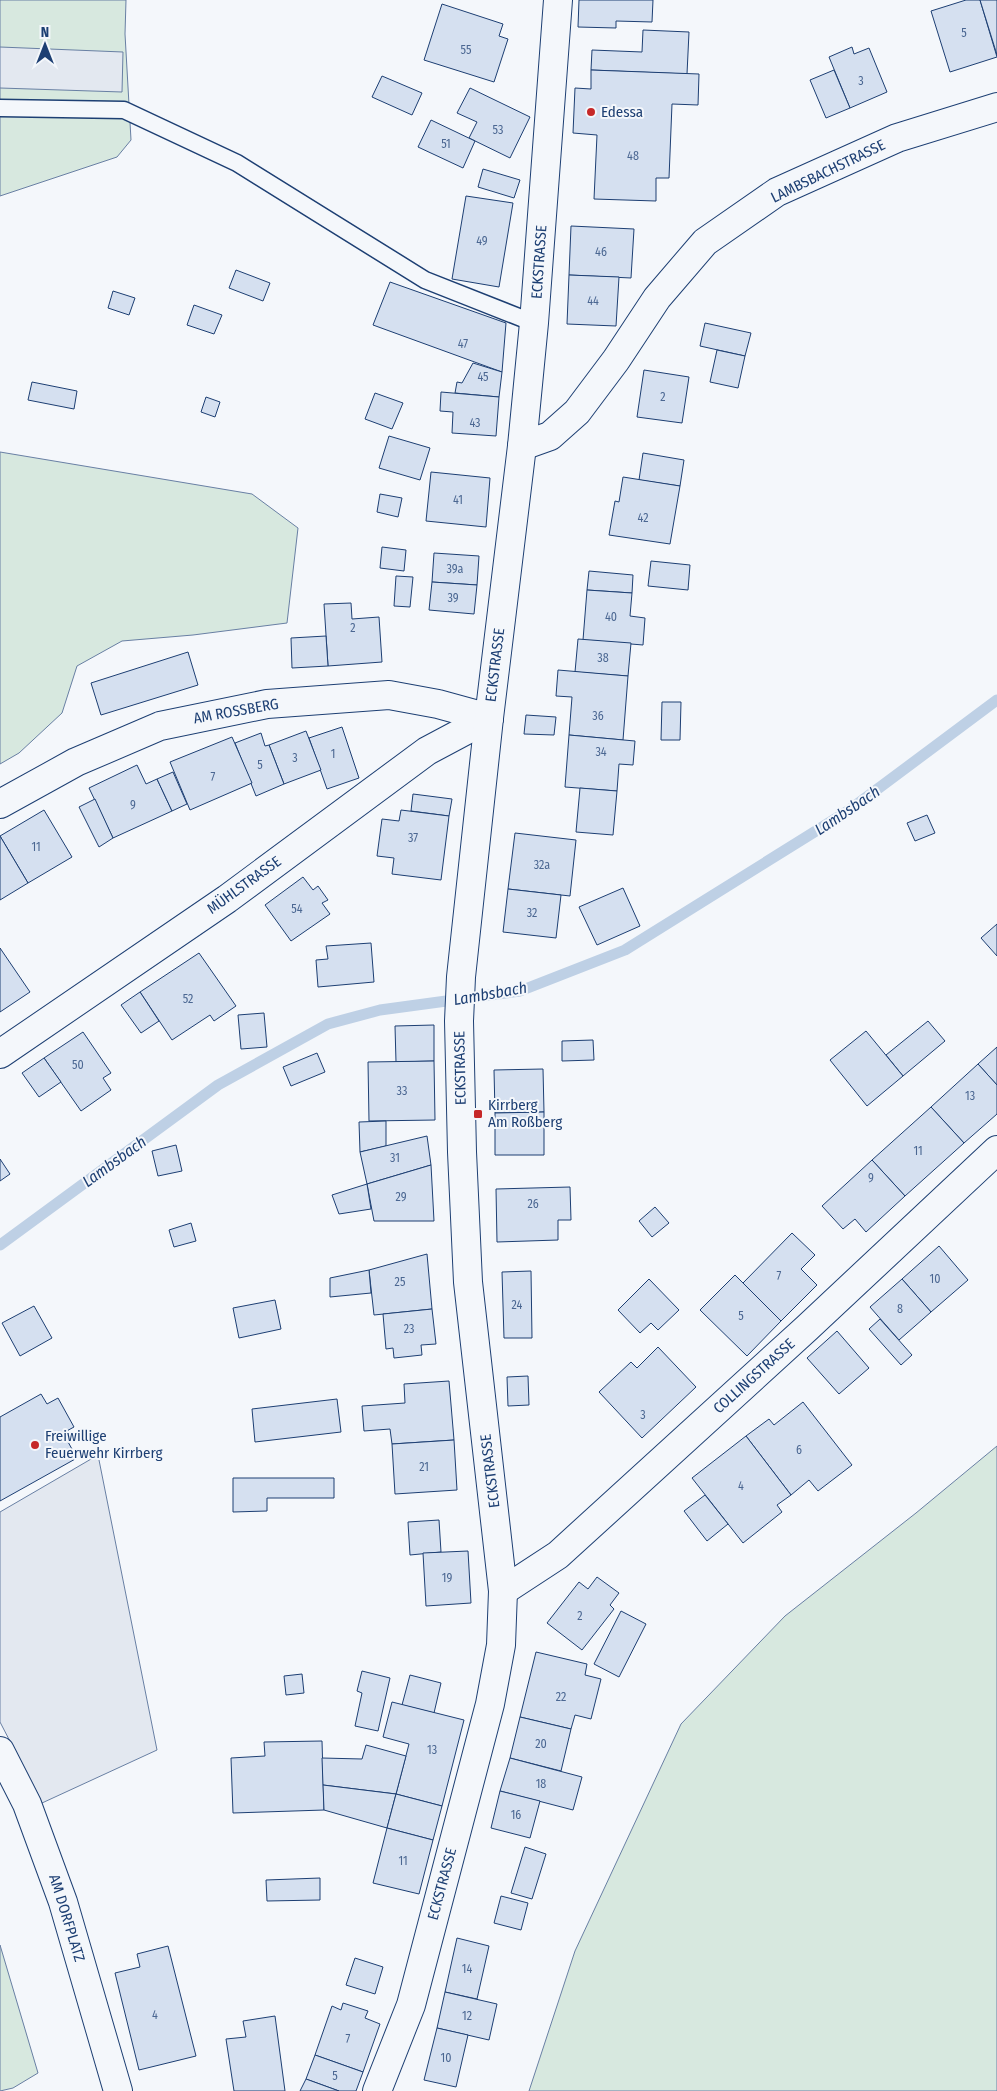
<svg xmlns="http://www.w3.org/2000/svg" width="997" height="2091" font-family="'Fira Sans Condensed',sans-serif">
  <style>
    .green { fill: #d7e8df; stroke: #687fa3 }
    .parking { fill: #e3e8f0; stroke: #687fa3 }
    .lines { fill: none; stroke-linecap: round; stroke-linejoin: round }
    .stream { stroke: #bed0e5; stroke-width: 11 }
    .building { fill: #d5e0f0; stroke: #1d3f73 }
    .lane-casing { stroke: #1d3f73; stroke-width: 19 }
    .street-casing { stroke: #1d3f73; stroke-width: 30 }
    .lane { stroke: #f4f7fb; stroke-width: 16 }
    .street { stroke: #f4f7fb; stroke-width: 28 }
    .poi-dot { fill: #c62828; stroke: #f4f7fb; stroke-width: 2 }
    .labels { text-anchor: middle; stroke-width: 4; stroke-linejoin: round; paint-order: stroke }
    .number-label { font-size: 12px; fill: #4b6792 }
    .poi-label { font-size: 15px; fill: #1d3f73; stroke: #f4f7fb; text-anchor: start }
    .street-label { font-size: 15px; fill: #1d3f73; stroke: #f4f7fb }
    .water-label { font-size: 16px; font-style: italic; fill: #1d3f73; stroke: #f4f7fb }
  </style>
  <rect width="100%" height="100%" fill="#f4f7fb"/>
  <g class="green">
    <polygon points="0,0 126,0 125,34 131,140 117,157 0,196"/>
    <polygon points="0,452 252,494 298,528 287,623 193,635 122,641 77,666 62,713 19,753 0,764"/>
    <polygon points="997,1446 997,2091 529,2091 575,1951 681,1724 785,1616 916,1513"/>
    <polygon points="0,1945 38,2073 13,2088 0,2091"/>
  </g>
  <g class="parking">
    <polygon points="0,47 123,52 122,92 0,88"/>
    <polygon points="98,1455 157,1750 42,1803 0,1722 0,1512"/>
  </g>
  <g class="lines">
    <polyline class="stream" points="0,1245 218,1085 328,1024 380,1010 520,991 625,950 848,811 997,700"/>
  </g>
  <g class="building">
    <polygon points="579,0 653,0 652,22 616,21 616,28 578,27"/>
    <polygon points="966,0 980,0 997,57 950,72 931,11"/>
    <polygon points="980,0 997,0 997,55"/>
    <polygon points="442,4 503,24 499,36 508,39 494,82 424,60"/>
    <polygon points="643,30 689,32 687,74 591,70 592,50 642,52"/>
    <polygon points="852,47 854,54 869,48 887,92 850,108 829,57"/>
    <polygon points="591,70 699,74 698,105 672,104 669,178 656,178 656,201 594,199 597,135 573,133 575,88 591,89"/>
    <polygon points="834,70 850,108 826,118 810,80"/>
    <polygon points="382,76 422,93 412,115 372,97"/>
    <polygon points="470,88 530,117 510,158 469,138 477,122 457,113"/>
    <polygon points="431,120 475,141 463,168 418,147"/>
    <polygon points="483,169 520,180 514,198 478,187"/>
    <polygon points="466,196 513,203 499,287 452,279"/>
    <polygon points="571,226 634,229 631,278 569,275"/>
    <polygon points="236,270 270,283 263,301 229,288"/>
    <polygon points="569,275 619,277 616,326 567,324"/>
    <polygon points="390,282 506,323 502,372 373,325"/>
    <polygon points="113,291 135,298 129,315 108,308"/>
    <polygon points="194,305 222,315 214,334 187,325"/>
    <polygon points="705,323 751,333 745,356 700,346"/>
    <polygon points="717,350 745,356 738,388 710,382"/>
    <polygon points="473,363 502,372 499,397 455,393 457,382 462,383"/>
    <polygon points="644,370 689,377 682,423 637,417"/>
    <polygon points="32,382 77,391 74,409 28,400"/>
    <polygon points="441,392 499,397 496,436 452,433 453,412 440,411"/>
    <polygon points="375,393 403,403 392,429 365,419"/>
    <polygon points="206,397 220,402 215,417 201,412"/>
    <polygon points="389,436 430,448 420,480 379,468"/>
    <polygon points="643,453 684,460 680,486 639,480"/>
    <polygon points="431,472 490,478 486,527 426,521"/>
    <polygon points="623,477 680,486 670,544 609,535 615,501 619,502"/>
    <polygon points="380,494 402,498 398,517 377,512"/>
    <polygon points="382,547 406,550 404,571 380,568"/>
    <polygon points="434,553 479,556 477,585 432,582"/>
    <polygon points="651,561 690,565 688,590 648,586"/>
    <polygon points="589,571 633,575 632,593 587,590"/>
    <polygon points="396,576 413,577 410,607 394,606"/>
    <polygon points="432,582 477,585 474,614 429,610"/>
    <polygon points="587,590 632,593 630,616 645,618 643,645 583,640"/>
    <polygon points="351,603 352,619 379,617 382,662 328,666 324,604"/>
    <polygon points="326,636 328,666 292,668 291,638"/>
    <polygon points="578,639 631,643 628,676 575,672"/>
    <polygon points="188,652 198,685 101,715 91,683"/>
    <polygon points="558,670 628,676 623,740 569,735 572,697 556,696"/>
    <polygon points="662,702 681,702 680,740 661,740"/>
    <polygon points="526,715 556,717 554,735 524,734"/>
    <polygon points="342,727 359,778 327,789 309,738"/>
    <polygon points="306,731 321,770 284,784 269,745"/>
    <polygon points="261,733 265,746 269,745 284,784 256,796 235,743"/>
    <polygon points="569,735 635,741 633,765 619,764 617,791 565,787"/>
    <polygon points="232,737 252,783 190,810 170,762"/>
    <polygon points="137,765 146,784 157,779 172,811 113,838 89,788"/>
    <polygon points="173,772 187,804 172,811 157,779"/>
    <polygon points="580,788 617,791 613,835 576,832"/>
    <polygon points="413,794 452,799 449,816 411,811"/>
    <polygon points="95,799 113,838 99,847 79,807"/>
    <polygon points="44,810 72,857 28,883 0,836"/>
    <polygon points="401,810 449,816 441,880 392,874 394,858 377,856 382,819 399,821"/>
    <polygon points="927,815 935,833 915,841 907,823"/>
    <polygon points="515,833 576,840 570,896 508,889"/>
    <polygon points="0,836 28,883 0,900"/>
    <polygon points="303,877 313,890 318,886 328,900 322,903 330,914 291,941 265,905"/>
    <polygon points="623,888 640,926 597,945 579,907"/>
    <polygon points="508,889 561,895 556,938 503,932"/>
    <polygon points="997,924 997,956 981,938"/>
    <polygon points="371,943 374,982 318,987 316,960 328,959 326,946"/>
    <polygon points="0,948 30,992 0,1012"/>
    <polygon points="199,953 236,1006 214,1021 210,1015 172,1040 140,992"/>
    <polygon points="140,992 159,1021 141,1033 121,1005"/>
    <polygon points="264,1013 267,1047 241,1049 238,1015"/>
    <polygon points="928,1021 945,1041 903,1076 886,1055"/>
    <polygon points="434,1025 434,1061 396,1062 395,1026"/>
    <polygon points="866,1031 903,1076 867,1106 830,1060"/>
    <polygon points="83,1032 111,1073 103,1078 111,1090 81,1111 44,1058"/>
    <polygon points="593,1040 594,1060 562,1061 562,1041"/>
    <polygon points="997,1047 997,1085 978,1064"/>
    <polygon points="317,1053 325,1072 291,1086 283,1067"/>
    <polygon points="44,1058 61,1082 39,1097 22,1073"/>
    <polygon points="434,1061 435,1120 369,1121 368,1062"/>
    <polygon points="978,1064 997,1085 997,1114 964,1143 931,1107"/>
    <polygon points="543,1069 544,1112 495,1113 494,1070"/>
    <polygon points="931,1107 964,1143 905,1196 872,1160"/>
    <polygon points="544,1112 544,1155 495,1155 495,1113"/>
    <polygon points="386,1121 386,1146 360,1152 359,1122"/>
    <polygon points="427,1136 431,1165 367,1184 360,1152"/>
    <polygon points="176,1145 182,1171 158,1176 152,1151"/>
    <polygon points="0,1159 10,1174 0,1181"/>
    <polygon points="872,1160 905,1196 866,1232 855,1219 843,1229 822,1206"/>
    <polygon points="431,1165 434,1221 374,1221 367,1184"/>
    <polygon points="367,1184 371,1209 339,1214 332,1195"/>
    <polygon points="570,1187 571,1220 558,1220 558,1240 497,1242 496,1189"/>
    <polygon points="655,1207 669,1223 652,1237 639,1221"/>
    <polygon points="191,1223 196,1241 174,1247 169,1230"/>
    <polygon points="792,1233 815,1255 801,1269 817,1285 781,1321 743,1283"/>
    <polygon points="939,1246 968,1280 931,1312 902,1279"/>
    <polygon points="427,1254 432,1309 374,1315 369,1270"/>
    <polygon points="369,1270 371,1293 330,1297 330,1278"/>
    <polygon points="531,1271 532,1338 504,1338 502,1272"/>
    <polygon points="735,1275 781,1321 747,1356 700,1310"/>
    <polygon points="649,1279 679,1310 658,1330 651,1323 640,1333 618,1310"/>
    <polygon points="902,1279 931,1312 899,1340 870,1307"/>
    <polygon points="275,1300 281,1329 239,1338 233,1308"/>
    <polygon points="34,1306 52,1338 20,1356 2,1323"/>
    <polygon points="432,1309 436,1344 421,1345 422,1355 394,1358 393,1348 386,1349 383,1314"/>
    <polygon points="880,1319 912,1355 901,1365 869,1329"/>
    <polygon points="837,1331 869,1368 839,1394 807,1358"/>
    <polygon points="658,1347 696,1387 642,1438 599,1392 631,1362 637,1368"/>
    <polygon points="528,1376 529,1405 508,1406 507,1377"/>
    <polygon points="449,1381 454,1440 392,1444 390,1429 364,1431 362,1406 405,1403 404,1384"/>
    <polygon points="41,1394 47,1404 58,1398 74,1427 63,1433 77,1458 0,1501 0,1417"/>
    <polygon points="337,1399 341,1432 255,1442 252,1409"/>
    <polygon points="803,1402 852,1465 818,1491 809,1480 791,1495 746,1436 769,1419 774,1425"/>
    <polygon points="746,1436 791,1495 777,1505 782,1512 743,1543 692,1478"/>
    <polygon points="454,1440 457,1490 395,1494 392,1444"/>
    <polygon points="233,1478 334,1478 334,1498 267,1498 267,1511 233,1512"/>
    <polygon points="705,1495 728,1524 707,1541 684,1511"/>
    <polygon points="439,1520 441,1552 410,1555 408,1522"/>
    <polygon points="468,1551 471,1603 426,1606 423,1553"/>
    <polygon points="597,1577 619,1593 610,1605 614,1609 582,1650 547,1623 579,1582 588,1589"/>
    <polygon points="621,1611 646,1624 619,1677 594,1664"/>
    <polygon points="536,1652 587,1664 585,1675 601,1679 591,1719 575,1715 571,1729 520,1717"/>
    <polygon points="362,1671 390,1678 378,1731 355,1726 362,1693 357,1691"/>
    <polygon points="302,1674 304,1693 286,1695 284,1676"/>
    <polygon points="410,1675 441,1683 434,1713 402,1705"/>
    <polygon points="392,1702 464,1720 442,1806 396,1794 409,1744 383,1737"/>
    <polygon points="520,1717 571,1729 561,1771 510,1758"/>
    <polygon points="322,1741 324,1810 233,1813 231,1758 265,1756 264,1742"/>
    <polygon points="366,1745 406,1756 396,1794 323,1785 322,1758 362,1759"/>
    <polygon points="510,1758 582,1777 573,1810 500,1791"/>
    <polygon points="323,1785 396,1794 387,1828 324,1810"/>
    <polygon points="500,1791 540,1801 530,1838 491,1828"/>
    <polygon points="396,1794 442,1806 433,1840 387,1828"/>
    <polygon points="387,1828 433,1840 419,1894 373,1883"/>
    <polygon points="525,1847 546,1854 532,1899 511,1893"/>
    <polygon points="320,1878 320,1900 267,1901 266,1880"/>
    <polygon points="501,1896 528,1903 521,1930 494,1923"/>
    <polygon points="457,1938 489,1946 477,1999 445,1992"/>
    <polygon points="168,1946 196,2056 139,2070 115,1973 140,1967 137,1954"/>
    <polygon points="355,1958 383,1967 375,1994 346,1985"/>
    <polygon points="445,1992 497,2004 489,2040 437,2028"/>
    <polygon points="343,2003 368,2011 365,2018 380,2024 363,2072 315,2055 332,2006 341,2010"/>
    <polygon points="275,2016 285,2091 234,2091 226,2039 246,2037 243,2021"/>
    <polygon points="437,2028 468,2035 456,2087 424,2080"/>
    <polygon points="315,2055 363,2072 356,2091 339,2091 306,2079"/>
    <polygon points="306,2079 339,2091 300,2091"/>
  </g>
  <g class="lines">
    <defs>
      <polyline id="lane" points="0,108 124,110 237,163 425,280 534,323"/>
      <g id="street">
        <polyline points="522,446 550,436 577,412 616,360 657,298 705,242 777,192 897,138 997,107"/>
        <polyline points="0,804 76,762 160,726 267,704 389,695 438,704 489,718"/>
        <polyline points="0,1054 227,899 427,751 489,718"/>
        <polyline points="503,1591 558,1555 807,1328 997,1150"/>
        <polyline points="0,1751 27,1804 63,1902 118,2091"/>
        <polyline points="377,2091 411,2005 490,1704 501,1645 503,1591 468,1282 462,1152 459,1021 461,977 489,718 522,446 534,323 558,0"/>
      </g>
    </defs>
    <use href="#lane" class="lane-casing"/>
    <use href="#street" class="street-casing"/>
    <use href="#lane" class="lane"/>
    <use href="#street" class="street"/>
  </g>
  <g class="poi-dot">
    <circle cx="591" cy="112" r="5"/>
    <rect x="473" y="1109" width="10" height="10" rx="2.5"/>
    <circle cx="35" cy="1445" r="5"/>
  </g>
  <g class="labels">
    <g class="number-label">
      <text x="964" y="37">5</text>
      <text x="466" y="54">55</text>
      <text x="861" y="85">3</text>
      <text x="498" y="134">53</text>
      <text x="446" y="148">51</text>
      <text x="633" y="160">48</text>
      <text x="482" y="245">49</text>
      <text x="601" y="256">46</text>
      <text x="593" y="305">44</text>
      <text x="463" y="348">47</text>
      <text x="483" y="381">45</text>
      <text x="663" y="401">2</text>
      <text x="475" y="427">43</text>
      <text x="458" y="504">41</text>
      <text x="643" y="522">42</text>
      <text x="455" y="573">39a</text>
      <text x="453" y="602">39</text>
      <text x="611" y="621">40</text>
      <text x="353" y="632">2</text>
      <text x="603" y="662">38</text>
      <text x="598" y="720">36</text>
      <text x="601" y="756">34</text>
      <text x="333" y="758">1</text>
      <text x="295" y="762">3</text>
      <text x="260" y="769">5</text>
      <text x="213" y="781">7</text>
      <text x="133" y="809">9</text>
      <text x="413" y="842">37</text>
      <text x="36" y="851">11</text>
      <text x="542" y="869">32a</text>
      <text x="297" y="913">54</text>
      <text x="532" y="917">32</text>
      <text x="188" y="1003">52</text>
      <text x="78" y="1069">50</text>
      <text x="402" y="1095">33</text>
      <text x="970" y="1100">13</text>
      <text x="918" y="1155">11</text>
      <text x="395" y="1162">31</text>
      <text x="871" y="1182">9</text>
      <text x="401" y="1201">29</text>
      <text x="533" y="1208">26</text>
      <text x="779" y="1280">7</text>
      <text x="935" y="1283">10</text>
      <text x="400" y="1286">25</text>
      <text x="517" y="1309">24</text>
      <text x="900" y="1313">8</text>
      <text x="741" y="1320">5</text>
      <text x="409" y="1333">23</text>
      <text x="643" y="1419">3</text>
      <text x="799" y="1454">6</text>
      <text x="424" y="1471">21</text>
      <text x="741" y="1490">4</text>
      <text x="447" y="1582">19</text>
      <text x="580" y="1620">2</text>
      <text x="561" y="1701">22</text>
      <text x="541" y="1748">20</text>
      <text x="432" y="1754">13</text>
      <text x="541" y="1788">18</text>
      <text x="516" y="1819">16</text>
      <text x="403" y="1865">11</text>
      <text x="467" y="1973">14</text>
      <text x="155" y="2019">4</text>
      <text x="467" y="2020">12</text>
      <text x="348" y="2043">7</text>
      <text x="446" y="2062">10</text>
      <text x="335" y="2080">5</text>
    </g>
    <g class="poi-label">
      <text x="601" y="117">Edessa</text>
      <text x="488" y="1110">Kirrberg<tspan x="488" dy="17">Am Roßberg</tspan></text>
      <text x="45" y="1441">Freiwillige<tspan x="45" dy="17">Feuerwehr Kirrberg</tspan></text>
    </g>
    <g class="street-label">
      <text transform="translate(828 171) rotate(-26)" y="5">LAMBSBACHSTRASSE</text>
      <text transform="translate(539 262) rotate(-86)" y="5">ECKSTRASSE</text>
      <text transform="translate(495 665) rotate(-83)" y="5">ECKSTRASSE</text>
      <text transform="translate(236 711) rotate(-10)" y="5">AM ROSSBERG</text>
      <text transform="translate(244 885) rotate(-36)" y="5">MÜHLSTRASSE</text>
      <text transform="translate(460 1068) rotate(-91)" y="5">ECKSTRASSE</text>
      <text transform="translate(754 1376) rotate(-42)" y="5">COLLINGSTRASSE</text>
      <text transform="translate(490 1471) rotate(-97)" y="5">ECKSTRASSE</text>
      <text transform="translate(442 1884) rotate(-75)" y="5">ECKSTRASSE</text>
      <text transform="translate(67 1918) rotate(73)" y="5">AM DORFPLATZ</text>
    </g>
    <g class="water-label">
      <text transform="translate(847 810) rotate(-34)" y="6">Lambsbach</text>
      <text transform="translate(490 993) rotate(-10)" y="6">Lambsbach</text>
      <text transform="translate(114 1161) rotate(-36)" y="6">Lambsbach</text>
    </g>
  </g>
  <g transform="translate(45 45)" stroke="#f4f7fb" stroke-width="4" paint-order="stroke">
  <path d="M0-4L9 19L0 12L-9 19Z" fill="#1d3f73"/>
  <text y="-8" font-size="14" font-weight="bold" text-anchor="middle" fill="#1d3f73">N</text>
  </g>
</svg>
